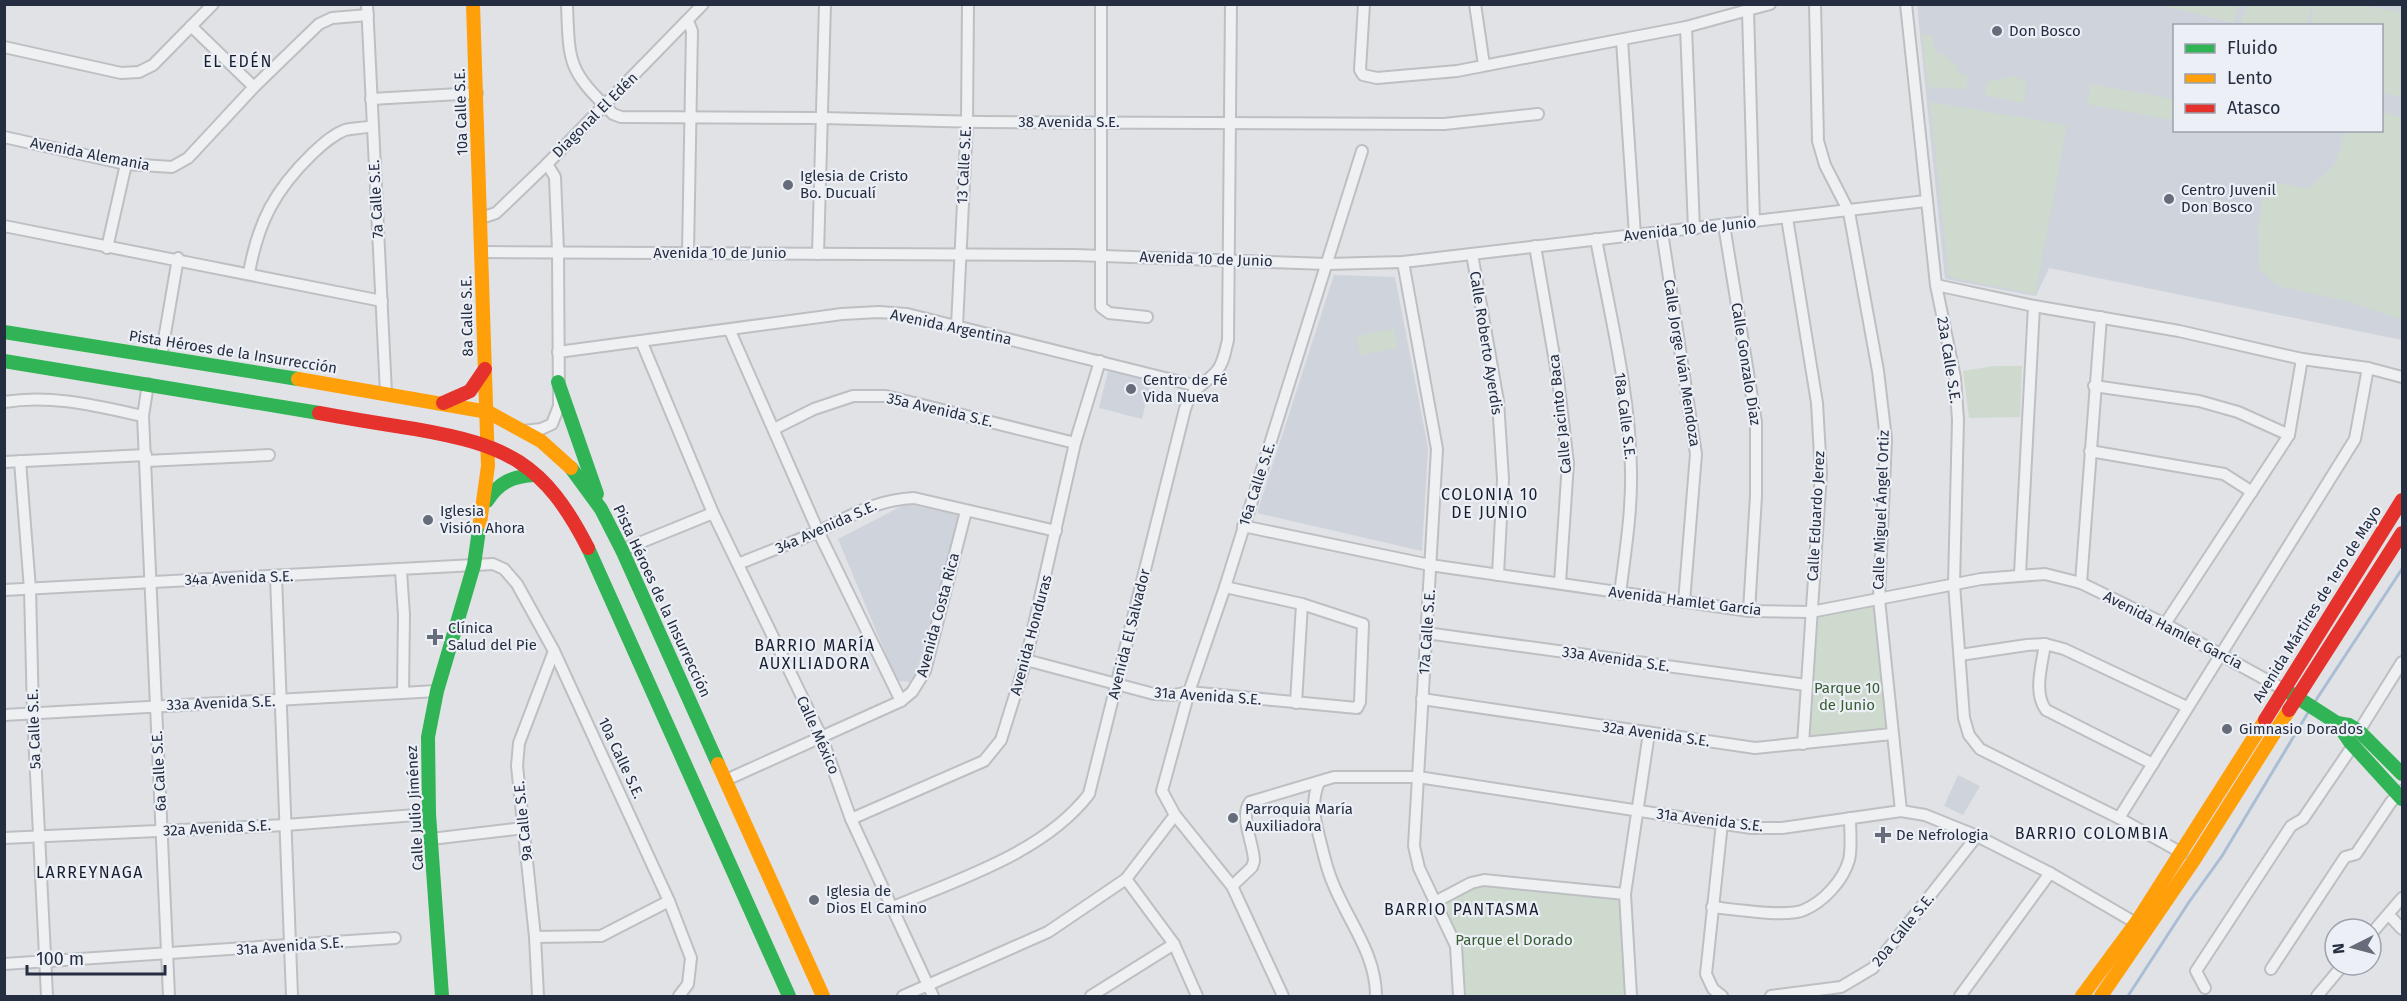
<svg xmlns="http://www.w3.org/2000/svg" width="2407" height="1001" font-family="'Fira Sans',sans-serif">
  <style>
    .built { fill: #cfd3db; fill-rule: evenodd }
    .green { fill: #cfdacf }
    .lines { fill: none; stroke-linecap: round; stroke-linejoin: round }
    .stream { stroke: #abbdd4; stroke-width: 3 }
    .street-casing { stroke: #bdbfc3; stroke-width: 14 }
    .street { stroke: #eff0f2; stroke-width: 10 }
    .fast { stroke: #30b455; stroke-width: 14 }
    .slow { stroke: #ff9f0a; stroke-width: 14 }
    .jam { stroke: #e5322d; stroke-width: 14 }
    .poi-dot { fill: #666c7a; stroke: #ecf0f6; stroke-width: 2 }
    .labels { text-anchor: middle; stroke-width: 4.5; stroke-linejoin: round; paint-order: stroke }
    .poi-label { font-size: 15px; fill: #252d40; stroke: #ecf0f6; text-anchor: start }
    .street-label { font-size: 15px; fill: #252d40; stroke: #ecf0f6 }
    .park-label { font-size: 15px; fill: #375d31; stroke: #ecf0f6 }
    .neighbourhood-label { font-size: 16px; letter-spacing: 1.5px; fill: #171f30; stroke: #ecf0f6 }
  </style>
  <rect width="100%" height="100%" fill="#e0e2e5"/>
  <g class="built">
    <path d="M1917,5h485v335l-353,-72 -13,28 -91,-17zM2174,26h208v104h-208z"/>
    <polygon points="1334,275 1395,277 1428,448 1422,551 1257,513"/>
    <polygon points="1108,371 1151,381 1142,419 1099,408"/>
    <polygon points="906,504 959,515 914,682 897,681 838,539"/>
    <polygon points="1958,775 1980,786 1963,815 1944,806"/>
  </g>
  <g class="green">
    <polygon points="2160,5 2238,4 2238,5 2233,23"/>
    <polygon points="2246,5 2246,4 2311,5 2307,25 2241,25"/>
    <polygon points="2314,5 2361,5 2402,13 2402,97 2382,93 2382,26 2310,25"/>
    <polygon points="1922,35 1931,35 1936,53 1945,55 1957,67 1956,71 1964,76 1967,73 1967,89 1928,87"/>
    <polygon points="2014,76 2026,82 2024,103 1985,95 1987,82"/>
    <polygon points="2091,84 2174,99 2174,120 2087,104"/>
    <polygon points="1930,102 2067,125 2035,294 1949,277"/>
    <polygon points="2382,112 2402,118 2402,320 2346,301 2279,286 2259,270 2258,226 2266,182 2309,188 2334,166 2346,131 2382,130"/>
    <polygon points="1394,329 1397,348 1360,355 1357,336"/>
    <polygon points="1994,366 2022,366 2020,417 1969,418 1963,371"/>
    <polygon points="1879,599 1892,734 1803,744 1811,612"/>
    <polygon points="1471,883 1625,894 1631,996 1459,996 1459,970 1437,901"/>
  </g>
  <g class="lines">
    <g class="stream">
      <polyline points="2314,703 2402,569"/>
      <polyline points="2128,996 2189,902 2222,856 2309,711"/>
    </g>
    <defs>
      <g id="street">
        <polyline points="367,4 386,393"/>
        <path d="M567,4c2,63 2,66 46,110l8,3 201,1 159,4 463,2 94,-10"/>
        <polyline points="1101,4 1101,307 1109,313 1147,317"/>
        <polyline points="1364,4 1360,70 1363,75 1377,78 1457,71 1686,27 1770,4"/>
        <polyline points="1475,4 1484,65"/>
        <polyline points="1815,4 1818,141 1825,165 1849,212 1878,371 1886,439 1879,599 1901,811"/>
        <polyline points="1906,4 1936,285 1955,378 1958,420 1954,584 1964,718 1969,735 1980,749 2119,818 2182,853"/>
        <polyline points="1748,10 1754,222"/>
        <polyline points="688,21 692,31 688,253"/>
        <polyline points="191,26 254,87"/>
        <polyline points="1686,27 1694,229"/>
        <polyline points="1622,40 1635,235"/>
        <polyline points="4,47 121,73 139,72 153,65 213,4"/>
        <polyline points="371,99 477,93"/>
        <polyline points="4,137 126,164 172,167 188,158 254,87 319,24 332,18 368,15"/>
        <polyline points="481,218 496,213 547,164 703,4"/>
        <polyline points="1787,218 1817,403 1821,473 1803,744"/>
        <polyline points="1724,225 1756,422 1756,496 1749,611"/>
        <path d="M4,226c126,26 252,49 378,75"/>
        <polyline points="1662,232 1696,454 1684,602"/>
        <path d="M1596,239c14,76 34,154 35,231 1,42 -6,83 -11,124"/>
        <polyline points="1535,246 1558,379 1568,463 1560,583"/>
        <polyline points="107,248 126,164"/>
        <polyline points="483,252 1075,255 1327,264 1403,262 1926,201"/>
        <polyline points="818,254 825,4"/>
        <polyline points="1472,254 1498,401 1503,479 1498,575"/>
        <polyline points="1403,262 1437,449 1414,846 1419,868 1456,946 1459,996"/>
        <path d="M249,273c9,-51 26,-83 63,-119 10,-9 20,-19 33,-24 9,-2 19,-2 28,-4"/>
        <polyline points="1936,285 2034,306 2179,331 2302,359 2368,368 2402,377"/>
        <polyline points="957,326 967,121 968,4"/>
        <polyline points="730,331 818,531 901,701"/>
        <polyline points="642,343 713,513 822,738 851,819 933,996"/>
        <polyline points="558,352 842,314 879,312 907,314 1197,386"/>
        <polyline points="161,357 178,258"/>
        <polyline points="148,384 143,416 169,996"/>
        <polyline points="2094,386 2199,401 2238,412 2289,435"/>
        <path d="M4,402c48,-8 93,4 139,14"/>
        <polyline points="774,429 814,409 853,396 886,396 1075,443"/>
        <polyline points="524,431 541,429 552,424 559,406 558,251 555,177 547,164"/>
        <polyline points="2090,451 2224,474 2252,492"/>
        <polyline points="20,461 30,589 33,713 47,996"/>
        <polyline points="146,461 269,455"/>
        <polyline points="4,462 146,455"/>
        <polyline points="1243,526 1430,565 1749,611 1811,612 1981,579 2045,574 2081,583 2165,624 2283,689"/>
        <polyline points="622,550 713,513"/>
        <path d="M738,564c27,-11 54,-21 81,-33 34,-16 56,-31 95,-33l142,33"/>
        <polyline points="401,571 404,615 403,693"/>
        <polyline points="2020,574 2034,306"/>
        <polyline points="276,577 292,996"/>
        <polyline points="2081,583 2101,317"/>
        <polyline points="4,590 493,564 504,569 517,584 554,651 669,901 691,958 688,984 679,996"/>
        <polyline points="2165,624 2289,435 2302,359"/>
        <polyline points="1426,633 1806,685"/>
        <path d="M2045,644c-3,21 -12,49 1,66l107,54"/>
        <polyline points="1960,655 2027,645 2045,644 2064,649 2187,707"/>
        <polyline points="1026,660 1154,694 1174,695 1189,692 1357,708 1360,702 1363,624 1302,604 1225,587"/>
        <polyline points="1422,699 1755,748 1892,734"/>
        <polyline points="1296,703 1302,604"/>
        <polyline points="4,715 437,691"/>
        <polyline points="2359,731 2402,662"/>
        <polyline points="726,780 901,701 912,692 925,671 966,511"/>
        <path d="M1319,782c-8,19 -5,35 0,54 4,15 7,31 13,45 15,39 44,72 44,115"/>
        <polyline points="2119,818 2355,439 2368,368"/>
        <polyline points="851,819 984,761 1001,740 1026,660 1075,443 1100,361"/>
        <polyline points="4,838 286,825 429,814"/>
        <polyline points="431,839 524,828"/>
        <polyline points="1126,879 1174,944 1197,996"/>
        <path d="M1232,886l20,-19 2,-6c0,-17 -15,-44 -4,-59l84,-25h84l333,51h31l119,-17 24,4 52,21 73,37 91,53"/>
        <polyline points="1437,901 1471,883 1484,880 1625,894"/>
        <path d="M1712,907c20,2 75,11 92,3 19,-8 39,-29 45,-50 3,-12 1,-29 1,-42"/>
        <path d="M891,908c67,-29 153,-55 198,-114l96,-385c8,-23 17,-22 31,-37 8,-9 9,-21 12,-32l3,-336"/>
        <polyline points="2389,915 2402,929"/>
        <polyline points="2371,934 2402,898"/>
        <polyline points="535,937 601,936 669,901"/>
        <polyline points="4,964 395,938"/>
        <polyline points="2271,969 2345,857 2356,854 2391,802 2402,791"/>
        <polyline points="2205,988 2196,971 2291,826 2303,819 2354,744"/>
        <polyline points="538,996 535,937 517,766 519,743 554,651"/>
        <polyline points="903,996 1048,932 1126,879 1175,815"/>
        <polyline points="1091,996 1174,944"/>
        <polyline points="1283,996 1232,886 1175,815 1162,791 1189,692 1225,587 1362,151"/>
        <polyline points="1631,996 1625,894 1649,733"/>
        <polyline points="1722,996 1713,989 1706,974 1722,823"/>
        <polyline points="1771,996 1841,987 1873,968 1977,836"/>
        <polyline points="1960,996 2050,873"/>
        <polyline points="2317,996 2343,965"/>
      </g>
    </defs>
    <use href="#street" class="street-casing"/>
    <use href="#street" class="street"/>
    <g class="fast">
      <polyline points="4,332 298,379"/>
      <polyline points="4,361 319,413"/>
      <polyline points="558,382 597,494"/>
      <polyline points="571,468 601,509 622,550 718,764"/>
      <path d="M487,501c12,-19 26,-25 48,-26"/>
      <polyline points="588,548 789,996"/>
      <polyline points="2287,691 2337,723 2349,725 2359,731 2402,774"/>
      <polyline points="2337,723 2350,742 2402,799"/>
      <polyline points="442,996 429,814 428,737 437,691 474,565 480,523"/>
    </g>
    <g class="slow">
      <polyline points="473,4 488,466 480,523"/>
      <polyline points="298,379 488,412 541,441 571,468"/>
      <polyline points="718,764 823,996"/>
      <polyline points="2082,996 2136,923 2265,720"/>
      <polyline points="2101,996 2194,860 2289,710"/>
    </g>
    <g class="jam">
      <polyline points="443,403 470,391 485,369"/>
      <path d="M319,413c32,6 64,11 96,16 92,16 129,33 173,119"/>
      <polyline points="2289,710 2402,533"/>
      <polyline points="2265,720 2402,500"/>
    </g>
  </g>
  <g class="poi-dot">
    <circle cx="1997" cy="31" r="6"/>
    <circle cx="788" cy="185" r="6"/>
    <circle cx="2169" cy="199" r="6"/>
    <circle cx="1131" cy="389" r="6"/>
    <circle cx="428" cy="520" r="6"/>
    <path d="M432 628h6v6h6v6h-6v6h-6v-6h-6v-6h6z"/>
    <circle cx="2227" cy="729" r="6"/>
    <circle cx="1233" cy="818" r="6"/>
    <path d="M1880 826h6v6h6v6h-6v6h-6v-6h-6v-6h6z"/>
    <circle cx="814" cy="900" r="6"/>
  </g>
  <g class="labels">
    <g class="poi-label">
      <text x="2009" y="36">Don Bosco</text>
      <text x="800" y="181">Iglesia de Cristo<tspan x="800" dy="17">Bo. Ducualí</tspan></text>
      <text x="2181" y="195">Centro Juvenil<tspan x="2181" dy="17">Don Bosco</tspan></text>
      <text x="1143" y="385">Centro de Fé<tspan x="1143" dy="17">Vida Nueva</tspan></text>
      <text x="440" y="516">Iglesia<tspan x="440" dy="17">Visión Ahora</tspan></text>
      <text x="448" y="633">Clínica<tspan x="448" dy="17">Salud del Pie</tspan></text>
      <text x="2239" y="734">Gimnasio Dorados</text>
      <text x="1245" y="814">Parroquia María<tspan x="1245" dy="17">Auxiliadora</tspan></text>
      <text x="1896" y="840">De Nefrologia</text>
      <text x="826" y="896">Iglesia de<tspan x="826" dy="17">Dios El Camino</tspan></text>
    </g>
    <g class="street-label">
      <text transform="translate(461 112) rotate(-92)" y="5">10a Calle S.E.</text>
      <text transform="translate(595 115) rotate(-45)" y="5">Diagonal El Edén</text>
      <text x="1069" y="127">38 Avenida S.E.</text>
      <text transform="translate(90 154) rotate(11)" y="5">Avenida Alemania</text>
      <text transform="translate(964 165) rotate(-87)" y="5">13 Calle S.E.</text>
      <text transform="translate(376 199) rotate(-93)" y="5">7a Calle S.E.</text>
      <text transform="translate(1690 229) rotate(-6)" y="5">Avenida 10 de Junio</text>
      <text x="720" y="258">Avenida 10 de Junio</text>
      <text transform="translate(1206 259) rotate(2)" y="5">Avenida 10 de Junio</text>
      <text transform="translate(467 316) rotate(-91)" y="5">8a Calle S.E.</text>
      <text transform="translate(951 327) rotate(12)" y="5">Avenida Argentina</text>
      <text transform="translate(1486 343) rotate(81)" y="5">Calle Roberto Ayerdis</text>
      <text transform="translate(233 352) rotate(9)" y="5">Pista Héroes de la Insurrección</text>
      <text transform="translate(1949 360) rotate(81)" y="5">23a Calle S.E.</text>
      <text transform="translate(1682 363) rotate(81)" y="5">Calle Jorge Iván Mendoza</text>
      <text transform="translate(1746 364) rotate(81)" y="5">Calle Gonzalo Díaz</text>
      <text transform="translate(940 410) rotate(13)" y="5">35a Avenida S.E.</text>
      <text transform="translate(1560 414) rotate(-96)" y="5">Calle Jacinto Baca</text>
      <text transform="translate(1625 416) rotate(83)" y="5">18a Calle S.E.</text>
      <text transform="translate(1257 484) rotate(-72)" y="5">16a Calle S.E.</text>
      <text transform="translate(1881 510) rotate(-88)" y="5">Calle Miguel Ángel Ortiz</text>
      <text transform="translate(1816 516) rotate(-87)" y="5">Calle Eduardo Jerez</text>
      <text transform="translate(826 527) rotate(-24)" y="5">34a Avenida S.E.</text>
      <text transform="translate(239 578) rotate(-2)" y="5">34a Avenida S.E.</text>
      <text transform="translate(662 601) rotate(65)" y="5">Pista Héroes de la Insurrección</text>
      <text transform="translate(1685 601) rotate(7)" y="5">Avenida Hamlet García</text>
      <text transform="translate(2317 604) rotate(-58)" y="5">Avenida Mártires de 1ero de Mayo</text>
      <text transform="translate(938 615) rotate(-75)" y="5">Avenida Costa Rica</text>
      <text transform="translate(2173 630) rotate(27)" y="5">Avenida Hamlet García</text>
      <text transform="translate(1427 632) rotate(-86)" y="5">17a Calle S.E.</text>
      <text transform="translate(1129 634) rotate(-76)" y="5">Avenida El Salvador</text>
      <text transform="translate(1031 635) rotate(-75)" y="5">Avenida Honduras</text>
      <text transform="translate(1616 659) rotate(8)" y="5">33a Avenida S.E.</text>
      <text transform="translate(1208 696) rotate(4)" y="5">31a Avenida S.E.</text>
      <text transform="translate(221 703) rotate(-2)" y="5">33a Avenida S.E.</text>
      <text transform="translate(34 729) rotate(-92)" y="5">5a Calle S.E.</text>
      <text transform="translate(1656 734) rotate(8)" y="5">32a Avenida S.E.</text>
      <text transform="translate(818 735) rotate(66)" y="5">Calle México</text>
      <text transform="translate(621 758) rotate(65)" y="5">10a Calle S.E.</text>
      <text transform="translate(159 771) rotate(-93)" y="5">6a Calle S.E.</text>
      <text transform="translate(415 808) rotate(-93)" y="5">Calle Julio Jiménez</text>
      <text transform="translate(1710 820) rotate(7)" y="5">31a Avenida S.E.</text>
      <text transform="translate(523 821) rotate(-96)" y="5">9a Calle S.E.</text>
      <text transform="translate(217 828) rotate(-3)" y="5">32a Avenida S.E.</text>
      <text transform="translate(1903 930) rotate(-51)" y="5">20a Calle S.E.</text>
      <text transform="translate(290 946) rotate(-4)" y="5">31a Avenida S.E.</text>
    </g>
    <g class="park-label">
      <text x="1847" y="693">Parque 10<tspan x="1847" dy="17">de Junio</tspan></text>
      <text x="1514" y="945">Parque el Dorado</text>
    </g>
    <g class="neighbourhood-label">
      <text x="238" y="67">EL EDÉN</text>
      <text x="1490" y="500">COLONIA 10<tspan x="1490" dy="18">DE JUNIO</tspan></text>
      <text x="815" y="651">BARRIO MARÍA<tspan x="815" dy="18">AUXILIADORA</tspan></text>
      <text x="2092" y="839">BARRIO COLOMBIA</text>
      <text x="90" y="878">LARREYNAGA</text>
      <text x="1462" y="915">BARRIO PANTASMA</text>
    </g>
  </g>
  <rect width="2407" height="1001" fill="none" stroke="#252d40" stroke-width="12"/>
  <rect x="2173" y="24" width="210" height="108" fill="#ecf0f6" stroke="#9ca2ad" stroke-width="1.5"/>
  <rect x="2185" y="44" width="30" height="9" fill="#30b455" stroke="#9ca2ad" stroke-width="1.5"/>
  <text x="2227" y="54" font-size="18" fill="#252d40">Fluido</text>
  <rect x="2185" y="74" width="30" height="9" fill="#ff9f0a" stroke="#9ca2ad" stroke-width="1.5"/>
  <text x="2227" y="84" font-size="18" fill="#252d40">Lento</text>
  <rect x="2185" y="104" width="30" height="9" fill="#e5322d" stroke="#9ca2ad" stroke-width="1.5"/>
  <text x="2227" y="114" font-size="18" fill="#252d40">Atasco</text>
  <g transform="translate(2353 947) rotate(264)"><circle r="28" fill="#ecf0f6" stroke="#9ca2ad" stroke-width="1.5"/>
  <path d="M0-4.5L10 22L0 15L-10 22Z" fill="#666c7a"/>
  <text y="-9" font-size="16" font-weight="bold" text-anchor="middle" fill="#252d40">N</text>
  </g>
  <path d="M27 965v9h138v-9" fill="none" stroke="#252d40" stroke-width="3"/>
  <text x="36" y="965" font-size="18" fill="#252d40" stroke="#ecf0f6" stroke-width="4.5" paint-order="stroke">100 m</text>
</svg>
